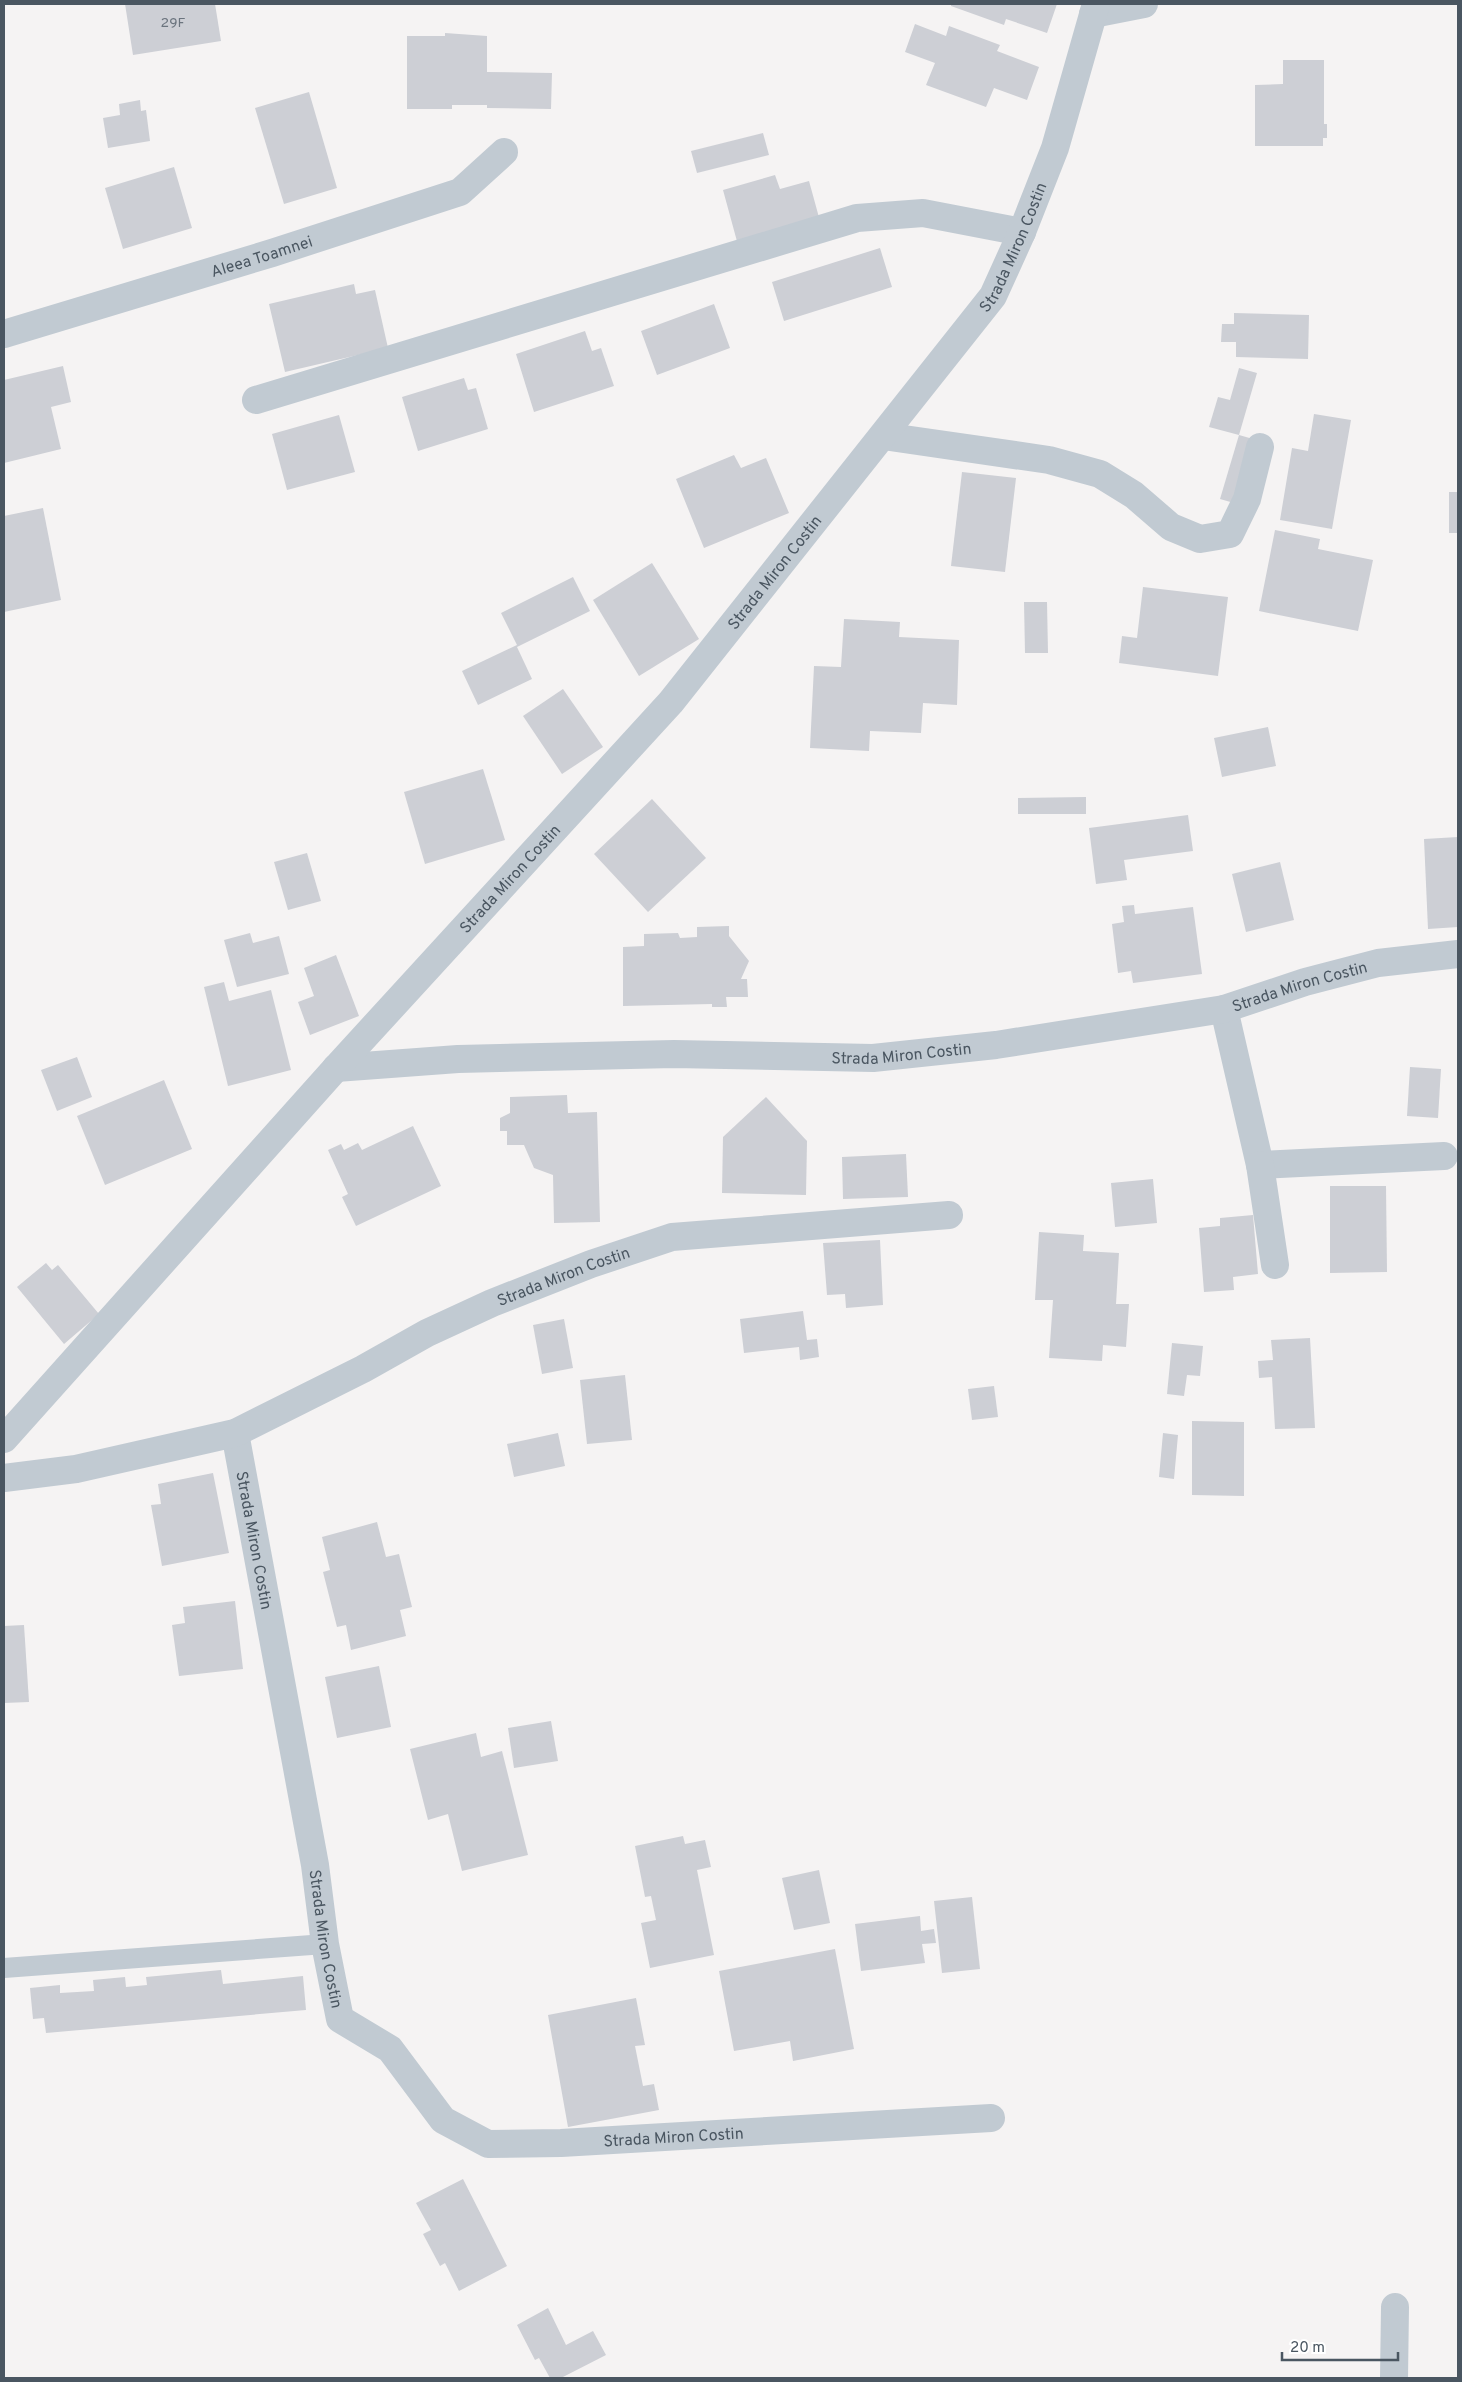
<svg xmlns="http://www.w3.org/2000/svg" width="1462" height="2382" font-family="Overpass,sans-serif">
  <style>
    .building { fill: #cdcfd5 }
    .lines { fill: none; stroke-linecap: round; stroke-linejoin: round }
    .lane { stroke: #c1cad2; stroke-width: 20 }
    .street { stroke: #c1cad2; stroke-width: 28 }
    .labels { text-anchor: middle; stroke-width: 5; stroke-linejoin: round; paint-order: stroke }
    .number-label { font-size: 14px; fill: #6b747e }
    .street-label { font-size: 16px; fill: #4a5661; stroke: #fff }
  </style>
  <rect width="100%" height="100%" fill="#f5f3f3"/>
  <g class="building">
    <polygon points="125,4 215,4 221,41 133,55"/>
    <polygon points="951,4 1057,4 1047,33 1006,19 1004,25 951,6"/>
    <polygon points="915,24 946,36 949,26 1000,45 997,51 1039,67 1027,100 994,88 986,107 926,85 935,63 905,52"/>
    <polygon points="445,33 487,36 487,72 552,73 551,109 487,108 487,105 452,105 452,109 407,109 407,36 445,36"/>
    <polygon points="1283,60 1324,60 1324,124 1327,124 1327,138 1323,138 1323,146 1255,146 1255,85 1283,84"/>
    <polygon points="309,92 337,188 284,204 255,108"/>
    <polygon points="140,100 141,111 146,110 150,141 108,148 103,118 120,115 119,104"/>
    <polygon points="763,133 769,155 697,173 691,151"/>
    <polygon points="174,167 192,228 123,249 105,188"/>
    <polygon points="775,175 780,189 809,181 820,221 738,245 723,190"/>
    <polygon points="880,248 892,287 784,321 772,282"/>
    <polygon points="354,284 356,294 375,290 388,348 285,372 269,304"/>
    <polygon points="714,304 730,348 657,375 641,331"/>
    <polygon points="1234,313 1309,315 1308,359 1236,357 1236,342 1221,342 1222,324 1234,324"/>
    <polygon points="585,331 592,351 601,348 614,386 534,412 516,354"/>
    <polygon points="63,366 71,402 51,407 61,449 4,463 4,380"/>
    <polygon points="1239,368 1257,373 1239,435 1209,427 1218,397 1230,400"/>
    <polygon points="464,378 468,390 476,388 488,429 418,451 402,397"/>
    <polygon points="1314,414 1351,420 1332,529 1280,520 1292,448 1308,451"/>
    <polygon points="339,415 355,472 287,490 272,434"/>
    <polygon points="1239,435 1253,439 1234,503 1220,499"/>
    <polygon points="734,455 741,468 766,458 789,513 704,548 676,479"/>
    <polygon points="962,472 1016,478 1005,572 951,566"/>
    <rect x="1449" y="492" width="9" height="41"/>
    <polygon points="43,508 61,600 4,612 4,516"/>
    <polygon points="1275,530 1320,539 1318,549 1373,560 1358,631 1259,611"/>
    <polygon points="652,563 699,639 639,676 593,600"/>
    <polygon points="573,577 590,611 517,647 532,679 478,705 462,671 517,645 501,613"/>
    <polygon points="1143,587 1228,597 1218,676 1119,663 1122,636 1137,638"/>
    <polygon points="1024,602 1047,602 1048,653 1025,653"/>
    <polygon points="844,619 900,622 899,637 959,640 957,705 923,703 921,733 870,731 869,751 810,748 814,666 841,667"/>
    <polygon points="563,689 603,747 562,774 523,716"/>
    <polygon points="1268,727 1276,766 1222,777 1214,738"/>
    <polygon points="483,769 505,840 425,864 404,792"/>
    <polygon points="1086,797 1086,814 1018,814 1018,798"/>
    <polygon points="652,799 706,858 648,912 594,854"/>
    <polygon points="1188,815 1193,851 1124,860 1127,880 1096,884 1089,828"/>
    <polygon points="1458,837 1458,927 1428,929 1424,839"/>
    <polygon points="307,853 321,901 288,910 274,862"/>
    <polygon points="1280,862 1294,920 1246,932 1232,874"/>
    <polygon points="1134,905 1135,914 1193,907 1202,974 1133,983 1131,971 1118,973 1112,924 1124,922 1122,906"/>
    <polygon points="729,926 729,936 749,961 741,979 747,979 748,997 726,997 727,1007 712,1007 712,1004 623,1006 623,947 644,946 644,934 678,933 680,938 697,937 697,927"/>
    <polygon points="250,933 253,943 279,936 289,974 237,987 224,940"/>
    <polygon points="336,955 359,1016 310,1035 298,1002 314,996 304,968"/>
    <polygon points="224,982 229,1001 271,990 291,1070 228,1086 204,987"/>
    <polygon points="77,1057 92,1097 57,1111 41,1070"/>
    <polygon points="1410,1067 1441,1069 1438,1118 1407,1116"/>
    <polygon points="164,1080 192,1149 105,1185 77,1116"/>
    <polygon points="567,1095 568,1113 597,1112 600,1222 554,1223 553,1175 534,1168 524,1145 507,1145 507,1131 500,1131 500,1118 510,1113 510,1097"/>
    <polygon points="766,1097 807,1141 806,1195 722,1193 723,1137"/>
    <polygon points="413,1126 441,1186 356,1226 342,1197 348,1194 328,1150 341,1144 344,1150 358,1143 362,1150"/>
    <polygon points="906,1154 908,1197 843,1199 842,1157"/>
    <polygon points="1153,1179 1157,1223 1115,1227 1111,1183"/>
    <polygon points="1330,1186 1386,1186 1387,1272 1330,1273"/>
    <polygon points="1253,1215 1258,1274 1233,1277 1234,1290 1204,1292 1199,1228 1220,1226 1220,1218"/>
    <polygon points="1039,1232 1084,1235 1083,1251 1119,1253 1116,1304 1129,1304 1126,1347 1103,1345 1102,1361 1049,1358 1053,1300 1035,1300"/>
    <polygon points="880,1240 883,1305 846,1308 845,1294 827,1295 823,1243"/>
    <polygon points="46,1263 52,1270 58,1265 99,1314 64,1344 17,1287"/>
    <polygon points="803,1311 807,1340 817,1339 819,1357 800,1360 799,1347 744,1353 740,1319"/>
    <polygon points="564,1319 573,1368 542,1374 533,1325"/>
    <polygon points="1310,1338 1315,1428 1275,1429 1272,1377 1259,1378 1258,1361 1273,1360 1271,1340"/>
    <polygon points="1172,1343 1203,1346 1200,1376 1187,1375 1184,1396 1167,1394"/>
    <polygon points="625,1375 632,1440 587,1444 580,1380"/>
    <polygon points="994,1386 998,1417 972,1420 968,1389"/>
    <polygon points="1192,1421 1244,1422 1244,1496 1192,1495"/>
    <polygon points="558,1433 565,1466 514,1477 507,1444"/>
    <polygon points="1163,1433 1178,1435 1174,1479 1159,1477"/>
    <polygon points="213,1473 229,1553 162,1566 151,1505 161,1504 158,1484"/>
    <polygon points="377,1522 386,1557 399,1554 412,1607 400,1610 406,1636 351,1650 346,1625 337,1627 323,1572 330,1570 322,1537"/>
    <polygon points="235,1601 243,1669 179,1676 172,1625 185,1623 183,1607"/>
    <polygon points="24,1625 29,1702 4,1703 4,1626"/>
    <polygon points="379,1666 391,1727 337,1738 325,1677"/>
    <polygon points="551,1721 558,1761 514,1768 508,1728"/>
    <polygon points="476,1733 481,1757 502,1751 528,1855 462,1871 448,1814 428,1820 410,1749"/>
    <polygon points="683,1836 685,1844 705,1840 711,1867 697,1870 714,1955 650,1968 641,1923 656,1920 651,1896 645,1897 635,1846"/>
    <polygon points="819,1870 830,1923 794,1930 782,1878"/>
    <polygon points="972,1897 980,1969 942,1973 934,1901"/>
    <polygon points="920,1916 921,1931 934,1929 936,1943 922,1944 925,1963 861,1971 855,1924"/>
    <polygon points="835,1949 854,2049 793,2061 790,2041 734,2051 719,1971"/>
    <polygon points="221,1970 223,1984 303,1976 306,2010 46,2033 44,2018 33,2019 30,1988 60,1985 60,1993 94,1991 93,1980 125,1977 126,1987 147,1985 146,1977"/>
    <polygon points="636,1998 645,2045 635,2046 643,2086 654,2084 659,2110 568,2127 548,2015"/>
    <polygon points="463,2179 507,2266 459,2291 445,2263 440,2266 423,2234 431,2230 416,2203"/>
    <polygon points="548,2308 566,2345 593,2331 606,2355 561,2378 550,2378 539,2358 535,2360 517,2325"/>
  </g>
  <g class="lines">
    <polyline class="lane" points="4,1968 325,1944"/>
    <g class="street">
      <polyline points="1093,14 1144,4"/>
      <path id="s1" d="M4,334l268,-81 188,-61 44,-40"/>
      <polyline points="256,400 857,218 923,213 1022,232"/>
      <polyline points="883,436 1049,460 1100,474 1134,495 1171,527 1200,539 1230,534 1247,499 1260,447"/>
      <polyline points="1224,1009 1260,1165 1444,1156"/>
      <path id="s2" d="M336,1068l122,-9 216,-5 199,4 123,-13 228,-36 81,-27 73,-19 80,-9"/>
      <polyline points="1260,1165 1275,1265"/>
      <path id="s3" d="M235,1433l80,432 10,79 15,75 50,30 53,71 45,24 73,-1 430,-25"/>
      <path id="s4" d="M4,1439l332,-371 335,-366 322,-406 29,-64 33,-84 41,-144"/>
      <path id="s5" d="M4,1478l72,-9 159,-36 128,-64 64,-36 65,-30 99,-39 81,-27 277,-22"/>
      <polyline points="1394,2378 1395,2307"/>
    </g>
  </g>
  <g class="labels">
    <g class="number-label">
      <text x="173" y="27">29F</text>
    </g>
    <g class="street-label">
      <text dy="6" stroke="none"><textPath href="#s4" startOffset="1565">Strada Miron Costin</textPath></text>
      <text dy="6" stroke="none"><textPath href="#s1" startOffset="269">Aleea Toamnei</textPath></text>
      <text dy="6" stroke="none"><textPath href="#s4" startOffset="1160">Strada Miron Costin</textPath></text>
      <text dy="6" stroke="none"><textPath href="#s4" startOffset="755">Strada Miron Costin</textPath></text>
      <text dy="6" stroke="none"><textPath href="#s2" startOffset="971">Strada Miron Costin</textPath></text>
      <text dy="6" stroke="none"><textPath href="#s2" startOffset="566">Strada Miron Costin</textPath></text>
      <text dy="6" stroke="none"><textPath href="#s5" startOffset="600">Strada Miron Costin</textPath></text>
      <text dy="6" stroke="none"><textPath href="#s3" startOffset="109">Strada Miron Costin</textPath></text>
      <text dy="6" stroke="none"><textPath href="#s3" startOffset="514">Strada Miron Costin</textPath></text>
      <text dy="6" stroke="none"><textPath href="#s3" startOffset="979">Strada Miron Costin</textPath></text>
    </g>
  </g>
  <rect width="1462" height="2382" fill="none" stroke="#4a5661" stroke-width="10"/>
  <path d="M1282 2352v8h116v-8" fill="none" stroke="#4a5661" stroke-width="2.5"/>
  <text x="1290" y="2352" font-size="15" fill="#4a5661" stroke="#ffffff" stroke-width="4" paint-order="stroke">20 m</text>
</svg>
